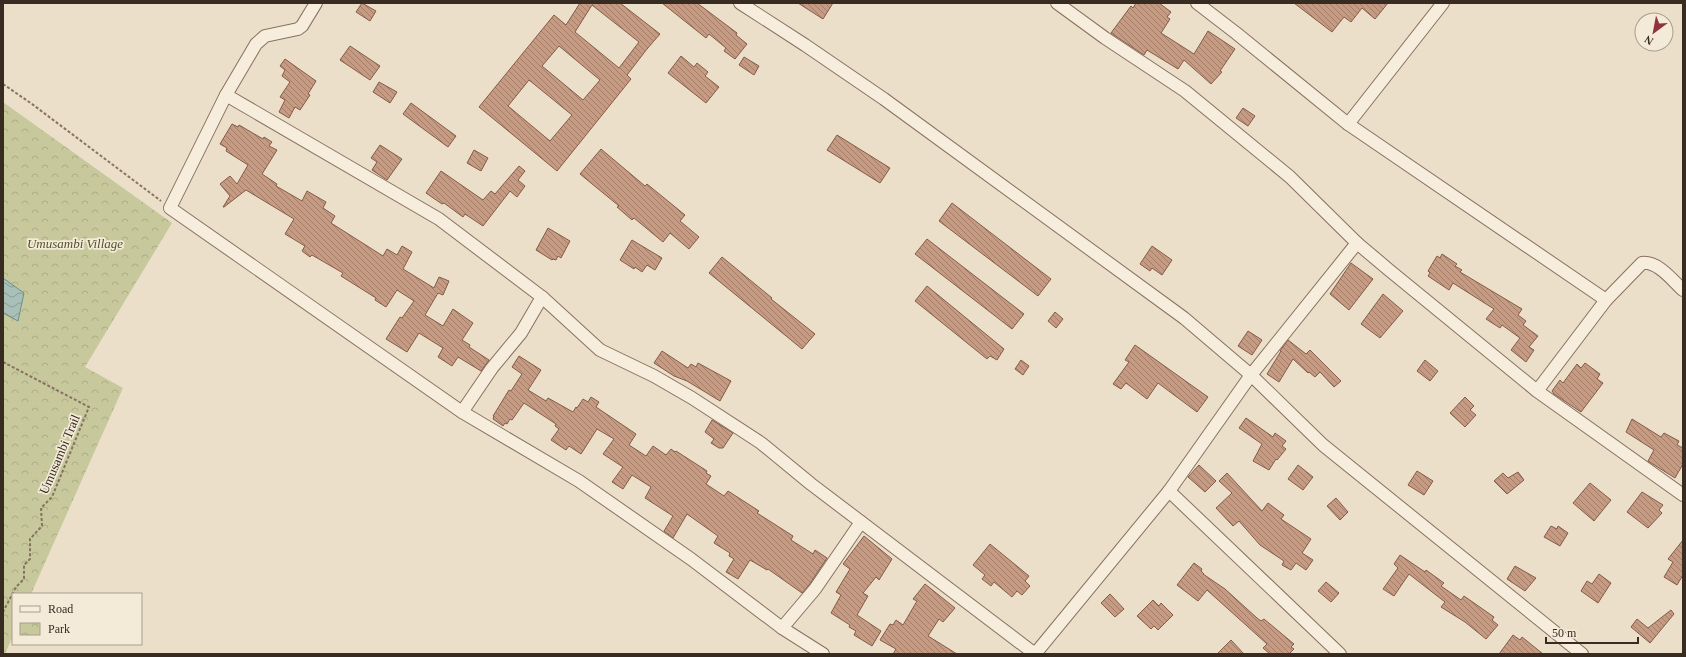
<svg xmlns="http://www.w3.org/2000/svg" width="1686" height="657" font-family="'Times New Roman',serif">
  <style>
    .park { fill: url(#park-crowns) }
    .water { fill: url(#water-waves); stroke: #708e85 }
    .building { fill: url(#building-back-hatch); stroke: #845b47; fill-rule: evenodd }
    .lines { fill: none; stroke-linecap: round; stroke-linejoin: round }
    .street-casing { stroke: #87715f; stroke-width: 14 }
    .path { stroke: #87715f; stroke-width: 2; stroke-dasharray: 3 2; stroke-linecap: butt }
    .street { stroke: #f7eddc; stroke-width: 12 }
    .labels { text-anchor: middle; stroke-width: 3.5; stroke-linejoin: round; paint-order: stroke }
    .park-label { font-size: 13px; font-style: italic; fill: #4c5329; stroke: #f4ead8 }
    .street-label { font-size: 13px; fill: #382b21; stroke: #f4ead8 }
  </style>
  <defs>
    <pattern id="park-crowns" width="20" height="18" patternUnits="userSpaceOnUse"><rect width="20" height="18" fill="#c7c99d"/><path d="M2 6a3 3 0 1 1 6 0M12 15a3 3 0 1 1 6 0" fill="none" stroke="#acad87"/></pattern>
    <pattern id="water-waves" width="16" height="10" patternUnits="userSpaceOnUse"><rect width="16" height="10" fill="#a9c0b8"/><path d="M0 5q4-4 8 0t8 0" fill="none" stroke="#8b9c95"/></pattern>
    <pattern id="building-back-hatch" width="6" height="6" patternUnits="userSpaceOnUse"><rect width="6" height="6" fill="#c79a82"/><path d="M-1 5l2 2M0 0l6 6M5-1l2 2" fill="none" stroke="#a37e6a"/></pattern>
  </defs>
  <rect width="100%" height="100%" fill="#ecdfc9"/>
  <polygon class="park" points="3,102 172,223 85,367 123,388 31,594 13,594 13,636 5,654 3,654"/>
  <polygon class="water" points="3,278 24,293 18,321 3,313"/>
  <g class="building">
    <polygon points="362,3 376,11 370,21 356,12"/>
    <path d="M580,3h40l40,31 -13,15 -20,26 4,4 -74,92 -78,-64 75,-92 12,10zM592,5l47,37 -20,26 -44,-36zM559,46l41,34 -17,20 -41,-34zM529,80l43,35 -22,26 -42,-35z"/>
    <polygon points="662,3 697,3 737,33 736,35 747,44 735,59 724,51 726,48 709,34 706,38"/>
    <polygon points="798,3 833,3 823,19"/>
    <polygon points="1136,3 1159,3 1171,12 1167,17 1170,19 1161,33 1194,54 1208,31 1235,49 1220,71 1222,72 1211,84 1184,60 1178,69 1147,50 1144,55 1111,33 1131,6 1133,8"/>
    <polygon points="1294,3 1388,3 1375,19 1362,8 1351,22 1344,17 1332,32"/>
    <polygon points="350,46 380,66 370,80 340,60"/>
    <polygon points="681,56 694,67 697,63 708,72 705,76 719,87 706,103 668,73"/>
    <polygon points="744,57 759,66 754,75 739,65"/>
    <polygon points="285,59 316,81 308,94 310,95 300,110 295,107 289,118 279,112 285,100 280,97 290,82 282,76 285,70 280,66"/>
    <polygon points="379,82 397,92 390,103 373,92"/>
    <polygon points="411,103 456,136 448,147 403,114"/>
    <polygon points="1243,108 1255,116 1248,126 1236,118"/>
    <polygon points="232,124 238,127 239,125 263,139 264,137 272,142 269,146 277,150 262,174 277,184 276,186 302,201 307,191 326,202 323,208 335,216 331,223 383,256 387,249 397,255 402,246 412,252 403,269 434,288 439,277 449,281 443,295 438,293 425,315 443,326 453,309 473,323 462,340 470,345 469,347 489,360 481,371 458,357 452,366 438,357 443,348 419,333 407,352 386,339 400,317 402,318 414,301 397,290 386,307 375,300 376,298 341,276 343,273 312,255 310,257 302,251 305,246 285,234 294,219 246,190 224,207 223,207 230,196 220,184 230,176 237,184 248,165 226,151 227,148 220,144"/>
    <polygon points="837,135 890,168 880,183 827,150"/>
    <polygon points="380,145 402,159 387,180 372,170 377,162 371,158"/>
    <polygon points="601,149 645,186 647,184 685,215 680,221 699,237 689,249 670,233 663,242 634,218 632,220 617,207 619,206 580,174"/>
    <polygon points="474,150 488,158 481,171 467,163"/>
    <polygon points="519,166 525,171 518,180 525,186 517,197 510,191 483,226 465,214 463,217 444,203 442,204 426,193 441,171 483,200 491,191 495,194"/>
    <polygon points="952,203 1051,279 1038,296 939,221"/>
    <polygon points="548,228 570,241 561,258 558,256 556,260 553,259 552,260 536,250"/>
    <polygon points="927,239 1024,314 1012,329 915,254"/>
    <polygon points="632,240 662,258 655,270 647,265 642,272 635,267 634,269 620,260"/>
    <polygon points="1152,246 1172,260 1162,275 1152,268 1150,271 1140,264"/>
    <polygon points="1442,254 1457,264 1455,266 1462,270 1460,272 1522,309 1518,315 1526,321 1523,325 1538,336 1529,347 1534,350 1526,362 1511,350 1520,338 1502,325 1500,328 1486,319 1494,309 1453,283 1449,290 1428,276 1430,273 1428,271 1437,256 1440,258"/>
    <polygon points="722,257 772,298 771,299 815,334 802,349 709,273"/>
    <polygon points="1351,263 1373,279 1349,310 1330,294"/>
    <polygon points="927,286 1004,349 997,360 990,356 987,359 915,301"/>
    <polygon points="1383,294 1403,311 1380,338 1361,324"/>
    <polygon points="1055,312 1063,319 1056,328 1048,321"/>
    <polygon points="1248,331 1262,340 1252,355 1238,346"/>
    <polygon points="1288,340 1306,354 1310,350 1341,381 1334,387 1320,372 1315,377 1309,372 1308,373 1293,359 1279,382 1267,374 1281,351 1280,351"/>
    <polygon points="1135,345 1208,397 1197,412 1158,383 1147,399 1126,383 1121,389 1113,384 1129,362 1125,360"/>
    <polygon points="662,351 688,368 691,364 696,367 698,363 731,381 720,401 687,381 674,376 654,363"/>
    <polygon points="519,356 541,370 528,390 546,401 548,398 573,412 576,407 577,408 583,399 588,402 591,397 599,402 596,407 636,434 629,445 646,456 653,446 666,455 671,449 675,452 676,451 707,471 706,473 711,476 706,484 724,496 728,491 759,511 757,513 793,536 791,540 813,554 815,550 827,558 809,585 802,593 768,569 767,570 750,560 738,579 726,572 734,559 729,556 730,553 714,543 718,536 687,514 673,538 664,531 673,516 645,498 651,487 632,475 623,489 612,482 623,467 603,454 614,439 597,429 581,454 569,446 566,450 551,440 559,429 555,426 556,424 524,403 512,420 510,419 507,424 505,423 503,426 493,419 494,416 493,416 509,390 511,391 522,374 512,367"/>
    <polygon points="1021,360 1029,366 1023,375 1015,369"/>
    <polygon points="1425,360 1438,371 1430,381 1417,371"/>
    <polygon points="1585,363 1600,374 1597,379 1603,383 1581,412 1554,394 1552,391 1560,380 1563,383 1577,364 1581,368"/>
    <polygon points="1465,397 1474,406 1470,410 1476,415 1465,427 1450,413"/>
    <polygon points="1246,418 1273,437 1275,433 1286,441 1282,446 1286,449 1277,460 1276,459 1269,470 1253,461 1262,444 1239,428"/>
    <polygon points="1632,419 1661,437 1664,433 1679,441 1677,445 1683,448 1683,464 1675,478 1648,461 1654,450 1626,432"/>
    <polygon points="712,420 733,433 723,448 719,448 711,443 714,439 705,432"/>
    <polygon points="1199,465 1216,481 1205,492 1188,477"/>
    <polygon points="1298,465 1313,477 1303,490 1288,479"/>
    <polygon points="1417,471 1433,481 1424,495 1408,485"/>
    <polygon points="1518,472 1524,480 1507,494 1494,481 1503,473 1508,478"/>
    <polygon points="1227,473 1262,511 1268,503 1284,515 1281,519 1311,539 1302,553 1313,560 1306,570 1296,563 1291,570 1282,565 1284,561 1260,545 1239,521 1233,526 1216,508 1232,493 1219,481"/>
    <polygon points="1590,483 1611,500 1594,521 1573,503"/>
    <polygon points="1642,492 1663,505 1659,510 1662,513 1648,528 1627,512"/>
    <polygon points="1336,498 1348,512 1340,520 1327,506"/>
    <polygon points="1551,526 1557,529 1558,526 1568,533 1560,546 1544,537"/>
    <polygon points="864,536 892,559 879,580 876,577 863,593 868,596 857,615 881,631 872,646 854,635 856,631 849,627 850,625 831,613 841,595 836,592 850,569 843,564"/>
    <polygon points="1683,540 1683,575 1677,585 1664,577 1673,562 1668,559"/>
    <polygon points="990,544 1029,576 1025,581 1030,586 1022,595 1017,591 1012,597 994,582 991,586 982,579 985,575 973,565"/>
    <polygon points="1400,555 1425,572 1426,570 1444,583 1441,586 1461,600 1464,596 1494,617 1492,620 1498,625 1486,639 1465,622 1441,607 1445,602 1409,574 1394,596 1383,589 1398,568 1394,564"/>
    <polygon points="1194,563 1202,569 1201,571 1204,574 1203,574 1225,589 1257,618 1261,621 1264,619 1294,644 1291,647 1294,649 1289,654 1270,654 1263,648 1267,644 1207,590 1198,601 1177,585"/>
    <polygon points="1515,566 1536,578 1525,591 1507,579"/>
    <polygon points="1599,574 1611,583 1598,603 1581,591 1587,581 1592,584"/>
    <polygon points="1326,582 1339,593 1331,602 1318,591"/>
    <polygon points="925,584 955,608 943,622 939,619 928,636 957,654 893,654 896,649 880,640 890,624 893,625 896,620 903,625 917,601 913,599"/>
    <polygon points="1110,594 1124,609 1115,617 1101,603"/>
    <polygon points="1153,600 1159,606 1161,603 1173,615 1158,630 1154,626 1151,629 1137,616"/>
    <polygon points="1671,610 1674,614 1650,643 1631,627 1637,619 1648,628"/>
    <polygon points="1513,635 1520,640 1522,637 1543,654 1499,654"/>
    <polygon points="1231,640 1244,654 1217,654"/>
  </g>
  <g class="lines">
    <defs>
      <g id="street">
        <polyline points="316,3 302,26 298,29 265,36 256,44 226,95 170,208 462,412 579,481 691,559 782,628 823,654"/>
        <polyline points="740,3 805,45 884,99 1184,318 1251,375 1323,445 1582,654"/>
        <polyline points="1057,3 1105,38 1185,91 1290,177 1357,243 1389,270 1537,391 1683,495"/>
        <polyline points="1197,3 1236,33 1348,124 1606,300"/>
        <polyline points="226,95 439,219 542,297 600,350 654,376 692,398 761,443 811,484 1035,654"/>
        <polyline points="1348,124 1443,3"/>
        <path d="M1537,391l69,-91 36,-37c16,-2 30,17 41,27"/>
        <polyline points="462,412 492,368 521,333 542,297"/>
        <polyline points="1169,491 1340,654"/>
        <polyline points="782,628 815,589 861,522"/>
        <polyline points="1035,654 1169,491 1251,375 1357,243"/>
      </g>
    </defs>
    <use href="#street" class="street-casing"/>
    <g class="path">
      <polyline points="3,84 32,104 161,201"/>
      <polyline points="3,362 89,407 52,497 41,508 42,526 30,539 30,559 24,565 24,579 16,587 3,612"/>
    </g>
    <use href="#street" class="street"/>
  </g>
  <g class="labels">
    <g class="park-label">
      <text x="75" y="248">Umusambi Village</text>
    </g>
    <g class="street-label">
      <text transform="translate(59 454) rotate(-67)" y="5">Umusambi Trail</text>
    </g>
  </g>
  <rect width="1686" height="657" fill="none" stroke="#382b21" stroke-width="8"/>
  <rect x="12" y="593" width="130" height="52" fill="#f4ead8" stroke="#a99e8f"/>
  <rect x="20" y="606" width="20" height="6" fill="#f7eddc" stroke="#a99e8f"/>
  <text x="48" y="613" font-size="12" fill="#382b21">Road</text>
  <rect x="20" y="623" width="20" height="12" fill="url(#park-crowns)" stroke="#a99e8f"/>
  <text x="48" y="633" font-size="12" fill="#382b21">Park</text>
  <g transform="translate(1654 32) rotate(212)"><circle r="19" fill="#f4ead8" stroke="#a99e8f"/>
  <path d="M0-3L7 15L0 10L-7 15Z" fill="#91333b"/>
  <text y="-6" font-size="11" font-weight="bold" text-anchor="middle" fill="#382b21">N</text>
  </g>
  <path d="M1546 637v6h92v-6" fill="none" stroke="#382b21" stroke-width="2"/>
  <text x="1552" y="637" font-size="12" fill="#382b21" stroke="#f4ead8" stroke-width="3" paint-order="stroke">50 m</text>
</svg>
